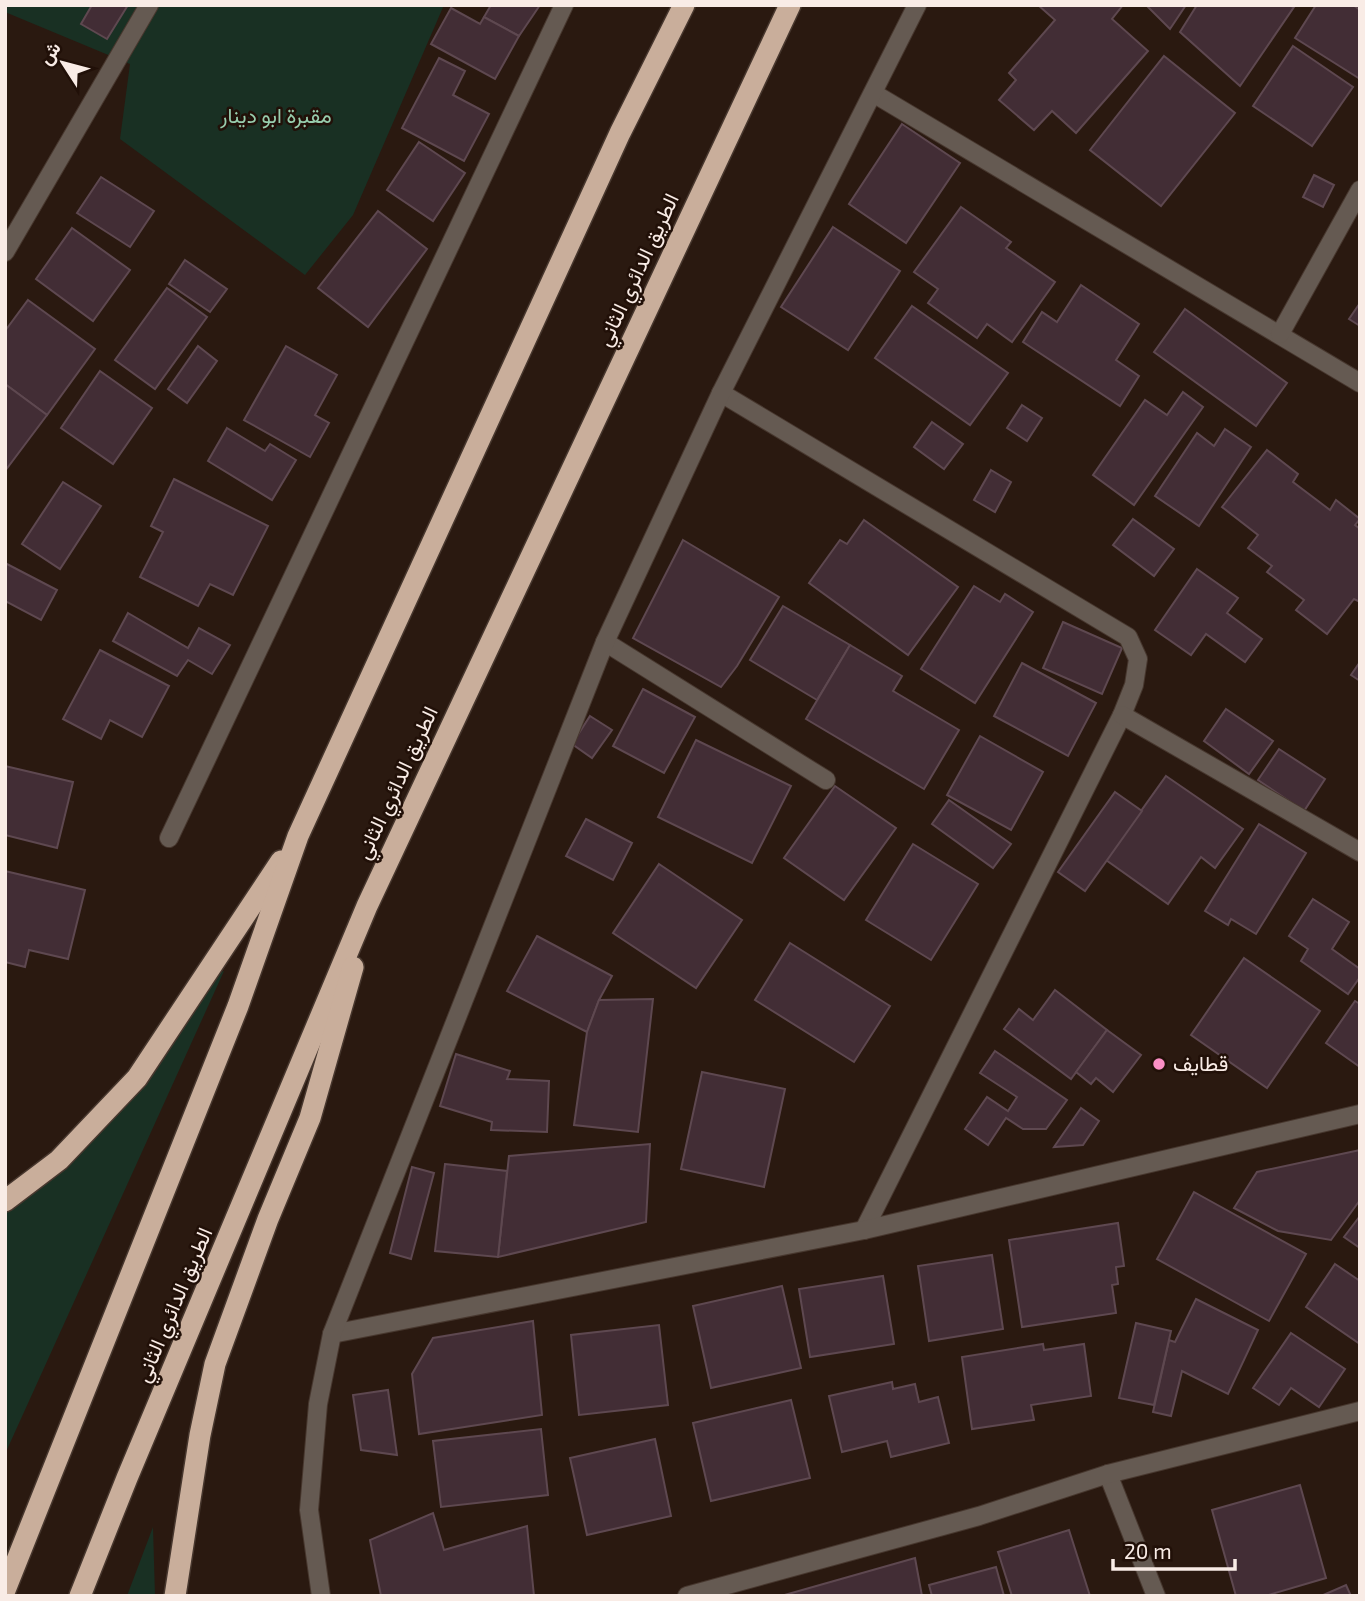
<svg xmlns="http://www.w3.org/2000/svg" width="1365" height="1601" font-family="'Exo 2',Vazirmatn,sans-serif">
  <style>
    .green { fill: #193023 }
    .building { fill: #422d35; stroke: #5e4850; stroke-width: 2 }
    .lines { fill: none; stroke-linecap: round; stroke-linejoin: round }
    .minor-casing { stroke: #47372e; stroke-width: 20 }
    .highway-casing { stroke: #47372e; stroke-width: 24 }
    .minor { stroke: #655a52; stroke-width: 18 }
    .highway { stroke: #c9ae9b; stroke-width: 21 }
    .poi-dot { fill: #fb8fc5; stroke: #211008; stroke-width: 2.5 }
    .labels { text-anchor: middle; stroke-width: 5; stroke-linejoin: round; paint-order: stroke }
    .park-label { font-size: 21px; fill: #97cdad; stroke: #211008 }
    .street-label { font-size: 21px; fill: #f9ece6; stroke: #211008 }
    .poi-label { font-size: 21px; fill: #f9ece6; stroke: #211008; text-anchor: start }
  </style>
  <rect width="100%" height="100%" fill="#2a1910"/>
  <g class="green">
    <polygon points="5,5 444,5 353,215 305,275 120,139 130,64 5,12"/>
    <polygon points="224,971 5,1454 5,1201 137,1078 203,977"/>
    <polygon points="153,1527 155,1596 127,1596"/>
  </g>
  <g class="building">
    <polygon points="92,5 128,5 107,39 81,24"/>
    <polygon points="491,5 540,5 519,36 484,17"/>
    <polygon points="1038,5 1123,5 1112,19 1148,51 1076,133 1052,111 1034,130 999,100 1016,80 1009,73 1055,20"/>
    <polygon points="1146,5 1186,5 1170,29"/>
    <polygon points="1197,5 1288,5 1294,7 1240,86 1180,32"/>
    <polygon points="1316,5 1353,5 1360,10 1360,79 1295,38"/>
    <polygon points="451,8 480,24 484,17 519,36 495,79 431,44"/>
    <polygon points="1293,46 1353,87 1312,146 1253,106"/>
    <polygon points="1164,56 1235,113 1161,206 1090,150"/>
    <polygon points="439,58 465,71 453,95 489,114 464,161 402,128"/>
    <polygon points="902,124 960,163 906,243 849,204"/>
    <polygon points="419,142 465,173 433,221 387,190"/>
    <polygon points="1314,175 1334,185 1323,207 1303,197"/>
    <polygon points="101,177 154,211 130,247 77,213"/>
    <polygon points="961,207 1011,242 1006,248 1055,282 1012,342 987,324 977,338 928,303 938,289 914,272"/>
    <polygon points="378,211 427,249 368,327 318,288"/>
    <polygon points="833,227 900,271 848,350 781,307"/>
    <polygon points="72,228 130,270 93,321 36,279"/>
    <polygon points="185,260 227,289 210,312 169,284"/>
    <polygon points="1081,285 1139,324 1116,360 1139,376 1120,406 1023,342 1042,312 1057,322"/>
    <polygon points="167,288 207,317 155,389 115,360"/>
    <polygon points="28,300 95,349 47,415 5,384 5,331"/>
    <polygon points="1360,303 1360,326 1349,319"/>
    <polygon points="912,306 1008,373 970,425 875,358"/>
    <polygon points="1185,309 1287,383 1256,426 1154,352"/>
    <polygon points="198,346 217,361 187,403 168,389"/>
    <polygon points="286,346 337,375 315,415 329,423 310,457 244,420"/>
    <polygon points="100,371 152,408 113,464 61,428"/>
    <polygon points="5,384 47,415 5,471"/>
    <polygon points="1183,392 1203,407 1134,505 1093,475 1145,400 1167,415"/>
    <polygon points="1022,405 1042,418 1027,441 1007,428"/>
    <polygon points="932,422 963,444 944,469 914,447"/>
    <polygon points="227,428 265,451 270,444 296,460 272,500 208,461"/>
    <polygon points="1225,429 1251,447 1199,526 1155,496 1197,433 1214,446"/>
    <polygon points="1267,450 1298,474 1293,482 1330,510 1336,500 1360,519 1355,525 1360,529 1360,602 1354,599 1327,634 1296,610 1304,600 1267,572 1272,566 1248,548 1258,535 1222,507"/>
    <polygon points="991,470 1011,482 995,512 974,500"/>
    <polygon points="174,479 268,526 233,595 210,584 198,606 140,577 163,532 151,526"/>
    <polygon points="63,482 101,506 60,569 22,544"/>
    <polygon points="1133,519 1174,549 1154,576 1113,545"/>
    <polygon points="864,520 958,587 908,655 809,583 840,540 847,544"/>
    <polygon points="683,540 779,597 737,666 721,687 633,638"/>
    <polygon points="5,563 57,590 41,620 5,601"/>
    <polygon points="1197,569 1238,598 1227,613 1262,639 1245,662 1206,634 1191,655 1155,630"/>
    <polygon points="974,586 1000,602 1005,594 1033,612 975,703 921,669"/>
    <polygon points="783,606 850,645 817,700 750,660"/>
    <polygon points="128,613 188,648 199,628 230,645 212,674 188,660 177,676 113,641"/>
    <polygon points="1063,622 1122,648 1102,694 1043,668"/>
    <polygon points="850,645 902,676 893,691 959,730 924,789 806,719"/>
    <polygon points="100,650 169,686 142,737 110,720 101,739 63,719"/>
    <polygon points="1360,662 1360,681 1351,675"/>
    <polygon points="1022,663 1096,703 1068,756 994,716"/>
    <polygon points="643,689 695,717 664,773 613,746"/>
    <polygon points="1226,709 1273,741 1249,774 1204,741"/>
    <polygon points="590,716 612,730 592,758 572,744"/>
    <polygon points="980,736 1043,772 1011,830 947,795"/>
    <polygon points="696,740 791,786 752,863 658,817"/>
    <polygon points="1279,749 1325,779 1304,811 1258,780"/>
    <polygon points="5,766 73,782 57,848 5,835"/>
    <polygon points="1166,776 1243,829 1215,868 1201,857 1168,904 1106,860"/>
    <polygon points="835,786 896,828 844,900 784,858"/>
    <polygon points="1115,792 1142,811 1085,891 1058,872"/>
    <polygon points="949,800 1011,844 993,868 932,824"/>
    <polygon points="586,819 632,843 613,880 566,856"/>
    <polygon points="1259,824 1306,853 1256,934 1231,919 1228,925 1205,911"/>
    <polygon points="913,844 978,884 931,960 866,920"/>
    <polygon points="659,864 742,920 696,988 613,933"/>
    <polygon points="5,871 85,890 68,959 29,950 25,967 5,962"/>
    <polygon points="1313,899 1349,922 1332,949 1360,969 1360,977 1348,994 1301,961 1308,949 1289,936"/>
    <polygon points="537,936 612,976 599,1000 587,1032 507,991"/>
    <polygon points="790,943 890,1006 854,1062 755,1000"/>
    <polygon points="1244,958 1320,1011 1267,1088 1191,1035"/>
    <polygon points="1055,990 1107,1030 1071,1079 1004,1029 1019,1009 1033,1020"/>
    <polygon points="653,999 638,1132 574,1125 587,1032 599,1000"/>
    <polygon points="1355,1001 1360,1004 1360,1067 1326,1043"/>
    <polygon points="1107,1030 1141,1055 1113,1092 1096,1078 1091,1084 1076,1072"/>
    <polygon points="995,1051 1067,1100 1046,1129 1023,1129 1006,1118 988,1145 965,1129 987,1097 1008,1111 1017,1097 980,1073"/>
    <polygon points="456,1054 510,1071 507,1079 549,1081 547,1132 491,1130 492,1122 440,1106"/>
    <polygon points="702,1072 785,1089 764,1187 681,1169"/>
    <polygon points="1081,1108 1099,1121 1083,1145 1054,1147"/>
    <polygon points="650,1144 646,1222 498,1257 509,1156"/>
    <polygon points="1360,1150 1360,1200 1331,1240 1278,1231 1234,1208 1257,1172"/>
    <polygon points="445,1164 507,1171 498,1257 435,1251"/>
    <polygon points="412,1167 434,1173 411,1259 390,1253"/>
    <polygon points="1194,1192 1306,1254 1269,1321 1157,1259"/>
    <polygon points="1360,1216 1360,1248 1344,1237"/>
    <polygon points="1118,1223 1124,1266 1116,1267 1118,1284 1112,1285 1116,1313 1022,1327 1009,1240"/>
    <polygon points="992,1255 1003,1329 929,1341 918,1266"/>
    <polygon points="1335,1264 1360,1281 1360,1344 1306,1307"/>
    <polygon points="883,1276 894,1344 810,1357 799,1289"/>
    <polygon points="782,1286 801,1368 711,1388 693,1306"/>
    <polygon points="1196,1299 1258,1330 1228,1394 1182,1371 1171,1416 1153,1412 1169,1340 1175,1342"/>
    <polygon points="533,1321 542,1415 419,1434 412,1374 433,1338"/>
    <polygon points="1136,1323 1171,1331 1154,1405 1119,1398"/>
    <polygon points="659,1325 668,1405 579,1415 571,1335"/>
    <polygon points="1291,1333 1345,1369 1319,1407 1291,1388 1279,1405 1253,1388"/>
    <polygon points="1043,1344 1044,1350 1084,1344 1091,1396 1031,1405 1034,1420 972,1429 962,1357"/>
    <polygon points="892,1382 893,1389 915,1384 919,1402 938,1397 949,1443 891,1457 887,1441 842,1452 829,1396"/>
    <polygon points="388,1390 397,1455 361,1450 353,1395"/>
    <polygon points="791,1400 810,1478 711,1501 693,1423"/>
    <polygon points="541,1429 548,1495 441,1507 433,1441"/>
    <polygon points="655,1439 671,1516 587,1535 570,1458"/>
    <polygon points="1300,1485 1326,1578 1265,1596 1236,1596 1212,1510"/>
    <polygon points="433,1513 444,1550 527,1526 534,1596 381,1596 370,1540"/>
    <polygon points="1069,1530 1090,1596 1012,1596 998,1552"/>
    <polygon points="915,1558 922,1596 781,1596"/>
    <polygon points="996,1567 1004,1596 932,1596 929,1585"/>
    <polygon points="1346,1585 1351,1596 1321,1596"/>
  </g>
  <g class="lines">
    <defs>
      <g id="minor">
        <polyline points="873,93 1360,383"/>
        <polyline points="5,252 149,5"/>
        <polyline points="1280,334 1360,190"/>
        <polyline points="721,393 1128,637 1138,659 1134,685 1122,715 864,1230"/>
        <polyline points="605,642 826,780"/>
        <polyline points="1122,715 1360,852"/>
        <polyline points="169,838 564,5"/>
        <polyline points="332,1334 864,1230 1360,1114"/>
        <polyline points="1108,1474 1156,1596"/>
        <polyline points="321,1596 309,1510 318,1404 332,1334 605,642 721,393 917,5"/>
        <polyline points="687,1596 979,1516 1108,1474 1360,1411"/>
      </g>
      <g id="highway">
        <polyline points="5,1201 59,1160 137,1078 281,861"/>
        <polyline points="5,1590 238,1006 298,836 620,133 684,5"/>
        <polyline points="80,1596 127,1478 367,906 790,5"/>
        <polyline points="175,1596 200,1435 215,1364 268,1219 310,1118 353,967"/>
      </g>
    </defs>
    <use href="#minor" class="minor-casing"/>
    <use href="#highway" class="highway-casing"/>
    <use href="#minor" class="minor"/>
    <use href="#highway" class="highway"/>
  </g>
  <circle class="poi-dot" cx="1159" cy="1064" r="7"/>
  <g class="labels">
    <g class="park-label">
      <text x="276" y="123">مقبرة ابو دينار</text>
    </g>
    <g class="street-label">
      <text transform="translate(638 270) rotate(-65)" y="7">الطريق الدائري الثاني</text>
      <text transform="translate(397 783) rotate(-65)" y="7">الطريق الدائري الثاني</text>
      <text transform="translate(174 1305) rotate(-67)" y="7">الطريق الدائري الثاني</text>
    </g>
    <g class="poi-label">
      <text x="1173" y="1071">قطايف</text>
    </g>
  </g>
  <rect width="1365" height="1601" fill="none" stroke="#f9ece6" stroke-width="14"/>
  <g transform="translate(63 63) rotate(306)" stroke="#211008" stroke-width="5" paint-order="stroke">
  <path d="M0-5L12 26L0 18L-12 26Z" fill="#f9ece6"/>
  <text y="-10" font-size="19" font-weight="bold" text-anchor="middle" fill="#f9ece6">ش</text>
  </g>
  <path d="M1113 1559v10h122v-10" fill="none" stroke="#f9ece6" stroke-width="3.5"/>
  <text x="1124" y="1559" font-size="21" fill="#f9ece6" stroke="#211008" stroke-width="5" paint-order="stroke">20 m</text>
</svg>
